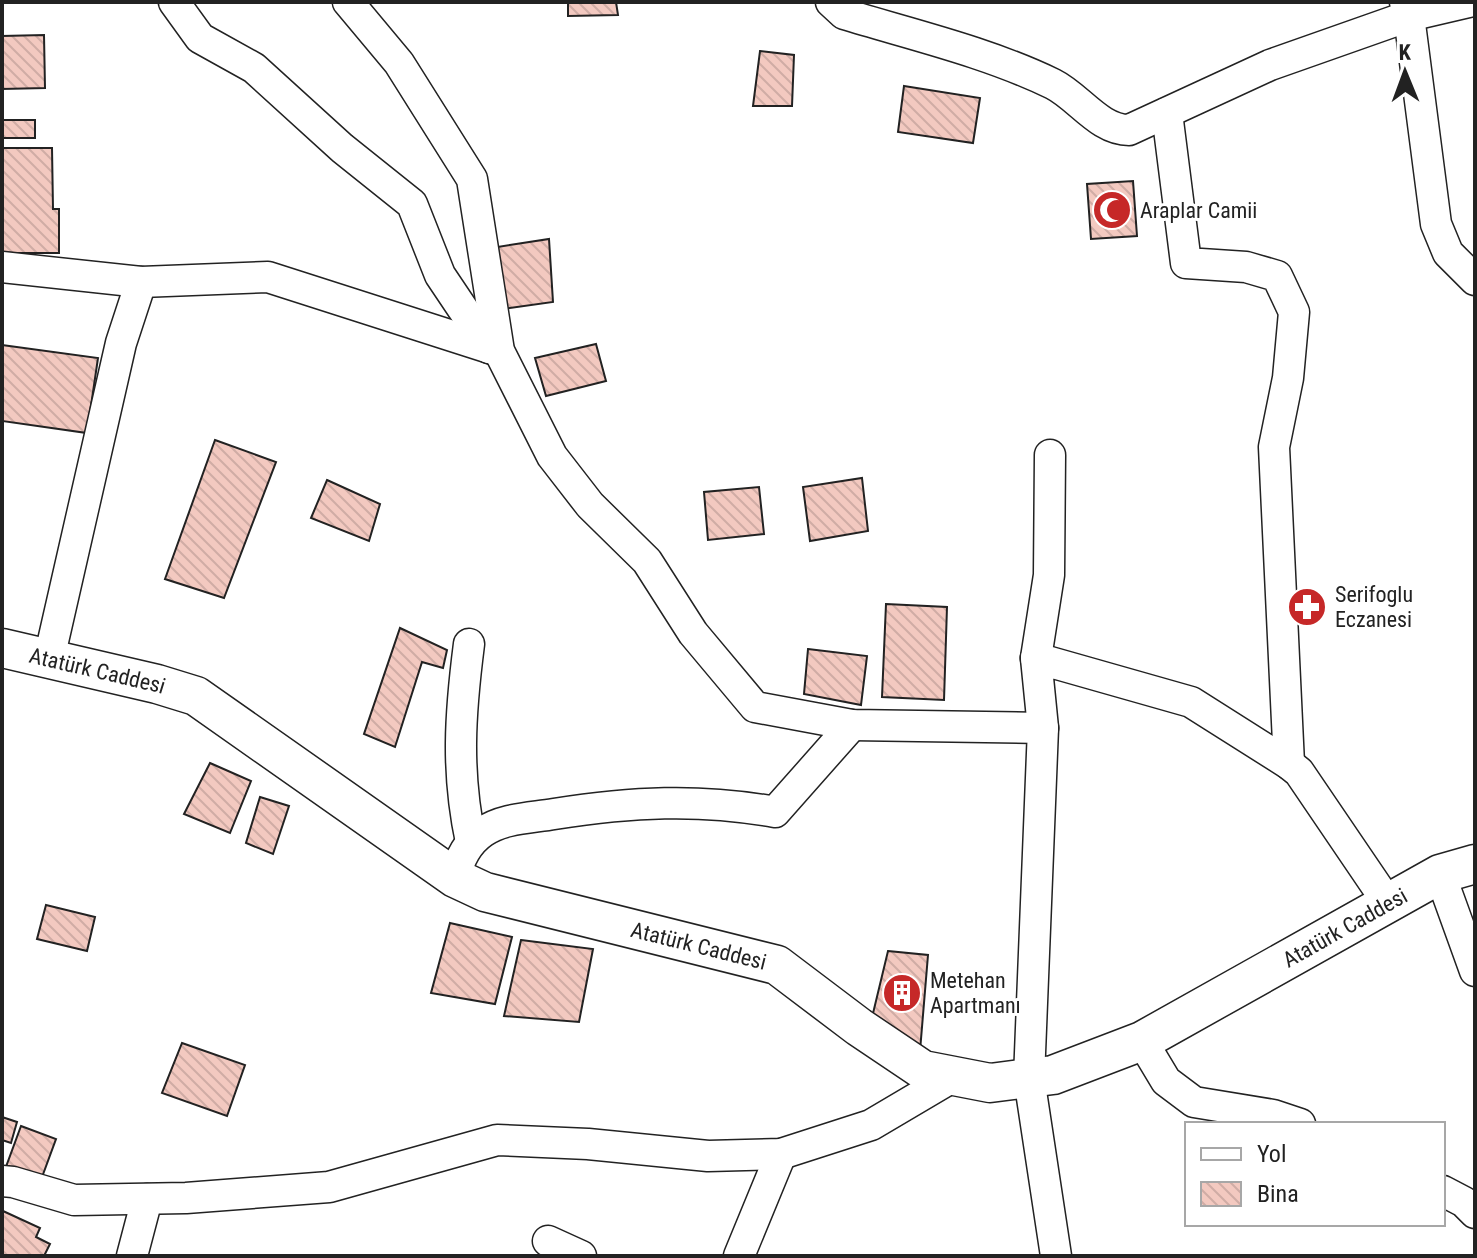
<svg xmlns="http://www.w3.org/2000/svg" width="1477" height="1258" font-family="'Roboto Condensed',sans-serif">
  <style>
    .building { fill: url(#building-back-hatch); stroke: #222; stroke-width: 2 }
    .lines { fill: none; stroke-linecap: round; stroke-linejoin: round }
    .minor-casing { stroke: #222; stroke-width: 33 }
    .major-casing { stroke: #222; stroke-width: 41 }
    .minor { stroke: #fff; stroke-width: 30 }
    .major { stroke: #fff; stroke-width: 38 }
    .labels { text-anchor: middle; stroke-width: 6; stroke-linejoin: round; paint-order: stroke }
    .poi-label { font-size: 22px; fill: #222; stroke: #fff; text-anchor: start }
    .street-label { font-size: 22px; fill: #222; stroke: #fff }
  </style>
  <defs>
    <pattern id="building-back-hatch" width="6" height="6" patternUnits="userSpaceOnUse" patternTransform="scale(2)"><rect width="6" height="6" fill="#f3c9c0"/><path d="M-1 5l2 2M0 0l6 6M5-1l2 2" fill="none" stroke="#d0aca5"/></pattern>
  </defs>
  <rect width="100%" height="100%" fill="#fff"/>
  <g class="building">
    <polygon points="568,2 616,2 618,15 568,16"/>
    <polygon points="44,35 45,88 2,89 2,36"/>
    <polygon points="760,51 794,55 792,106 753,106"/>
    <polygon points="904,86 980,98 973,143 898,132"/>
    <rect x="2" y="120" width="33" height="18"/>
    <polygon points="2,148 52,148 53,209 59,209 59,253 2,253"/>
    <polygon points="1133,181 1137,236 1091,239 1087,184"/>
    <polygon points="549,239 553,302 503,309 491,248"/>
    <polygon points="596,344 606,381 546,396 535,358"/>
    <polygon points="2,345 98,358 87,433 2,421"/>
    <polygon points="215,440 276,462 224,598 165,579"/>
    <polygon points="862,478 868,531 810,541 803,487"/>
    <polygon points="327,480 380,504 369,541 311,518"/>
    <polygon points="759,487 764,534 708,540 704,492"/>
    <polygon points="886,604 947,607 944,700 882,697"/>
    <polygon points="400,628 447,650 443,668 422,662 395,747 364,734"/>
    <polygon points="808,649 867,656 861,705 804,694"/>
    <polygon points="210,763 251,781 230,833 184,814"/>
    <polygon points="260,797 289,806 273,854 246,843"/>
    <polygon points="46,905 95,917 87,951 37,939"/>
    <polygon points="450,923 512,937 495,1004 431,993"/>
    <polygon points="521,940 593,949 579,1022 504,1016"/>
    <polygon points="888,951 928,955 919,1063 869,1030"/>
    <polygon points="182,1043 245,1065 227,1116 162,1093"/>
    <polygon points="2,1117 17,1122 11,1143 2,1140"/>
    <polygon points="21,1126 56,1139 38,1188 3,1175"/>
    <polygon points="3,1211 40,1228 36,1237 50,1244 44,1256 2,1256"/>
  </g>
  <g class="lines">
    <defs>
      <g id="minor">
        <polyline points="174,2 200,38 254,68 342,148 412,204 440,275 489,348"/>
        <polyline points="348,2 399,63 472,179 499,351 552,456 590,505 647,561 693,633 755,707 852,725 1043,728 1029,1078 1056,1256"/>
        <path d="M831,2l13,12c69,21 143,38 209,70 26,13 46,46 76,46l141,-65 139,-49 60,-14"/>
        <polyline points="1405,2 1409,16 1436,224 1448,253 1475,280"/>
        <polyline points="1167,113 1186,263 1246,267 1277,276 1294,312 1288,378 1274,447 1289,764"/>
        <polyline points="2,267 141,282 268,277 499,351"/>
        <path d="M469,644c-9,70 -13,128 2,198"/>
        <polyline points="1036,658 1049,575 1050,455"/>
        <polyline points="49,659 121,343 141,282"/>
        <polyline points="1043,728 1036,658 1191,702 1289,764 1299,772 1388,903"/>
        <polyline points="1440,874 1475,971"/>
        <path d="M455,878c4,-19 12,-35 28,-46 20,-14 48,-14 71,-18 77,-12 144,-16 221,-2l77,-87"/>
        <polyline points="1142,1041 1166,1081 1194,1102 1273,1115 1300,1124"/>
        <polyline points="2,1181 13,1182 74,1200 186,1198 329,1187 497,1140 588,1144 708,1156 781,1154 871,1125 954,1076"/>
        <polyline points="1443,1191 1464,1202 1475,1213"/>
        <polyline points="548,1241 581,1256"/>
        <polyline points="132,1256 147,1199"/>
        <polyline points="739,1256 781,1154"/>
      </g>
      <g id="major">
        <path id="s1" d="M2,648l155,36 39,12 259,182 30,14 292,73 82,62 64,43 67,13 63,-8 89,-34 298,-167 35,-10"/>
      </g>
    </defs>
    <use href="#minor" class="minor-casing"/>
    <use href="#major" class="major-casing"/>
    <use href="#minor" class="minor"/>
    <use href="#major" class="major"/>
  </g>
  <defs>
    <symbol id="mosque-disc" viewBox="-11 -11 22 22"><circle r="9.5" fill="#c62828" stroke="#fff"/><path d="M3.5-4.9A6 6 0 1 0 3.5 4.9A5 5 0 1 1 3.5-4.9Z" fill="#fff"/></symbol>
    <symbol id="pharmacy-disc" viewBox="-11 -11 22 22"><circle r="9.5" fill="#c62828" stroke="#fff"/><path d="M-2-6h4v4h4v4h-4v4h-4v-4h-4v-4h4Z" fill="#fff"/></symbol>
    <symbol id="building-disc" viewBox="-11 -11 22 22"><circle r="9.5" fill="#c62828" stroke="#fff"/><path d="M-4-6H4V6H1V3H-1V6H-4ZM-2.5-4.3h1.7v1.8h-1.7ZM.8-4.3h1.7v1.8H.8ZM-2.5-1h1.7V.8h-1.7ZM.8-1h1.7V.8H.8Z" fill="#fff"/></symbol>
  </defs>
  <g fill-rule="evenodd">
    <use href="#mosque-disc" x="1090" y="188" width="44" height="44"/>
    <use href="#pharmacy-disc" x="1285" y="585" width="44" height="44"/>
    <use href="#building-disc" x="880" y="971" width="44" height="44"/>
  </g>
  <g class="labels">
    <g class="poi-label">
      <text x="1140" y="218">Araplar Camii</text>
      <text x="1335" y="602">Serifoglu<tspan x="1335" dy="25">Eczanesi</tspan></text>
      <text x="930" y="988">Metehan<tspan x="930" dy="25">Apartmanı</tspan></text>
    </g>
    <g class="street-label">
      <text dy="8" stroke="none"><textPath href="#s1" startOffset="98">Atatürk Caddesi</textPath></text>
      <text dy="8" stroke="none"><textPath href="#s1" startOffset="1490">Atatürk Caddesi</textPath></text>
      <text dy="8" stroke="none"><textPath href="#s1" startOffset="770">Atatürk Caddesi</textPath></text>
    </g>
  </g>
  <rect width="1477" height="1258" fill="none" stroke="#222222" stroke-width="8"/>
  <rect x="1185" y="1122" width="260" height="104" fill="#ffffff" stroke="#a7a7a7" stroke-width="2"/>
  <rect x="1201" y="1148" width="40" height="12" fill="#ffffff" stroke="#a7a7a7" stroke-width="2"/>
  <text x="1257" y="1162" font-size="24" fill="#222222">Yol</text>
  <rect x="1201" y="1182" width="40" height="24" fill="url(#building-back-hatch)" stroke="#a7a7a7" stroke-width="2"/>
  <text x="1257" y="1202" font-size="24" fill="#222222">Bina</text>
  <g transform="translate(1405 72) rotate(359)" stroke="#ffffff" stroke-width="6" paint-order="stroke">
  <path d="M0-6L14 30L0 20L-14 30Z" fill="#222222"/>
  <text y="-12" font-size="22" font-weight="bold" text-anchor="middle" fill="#222222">K</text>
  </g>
</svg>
